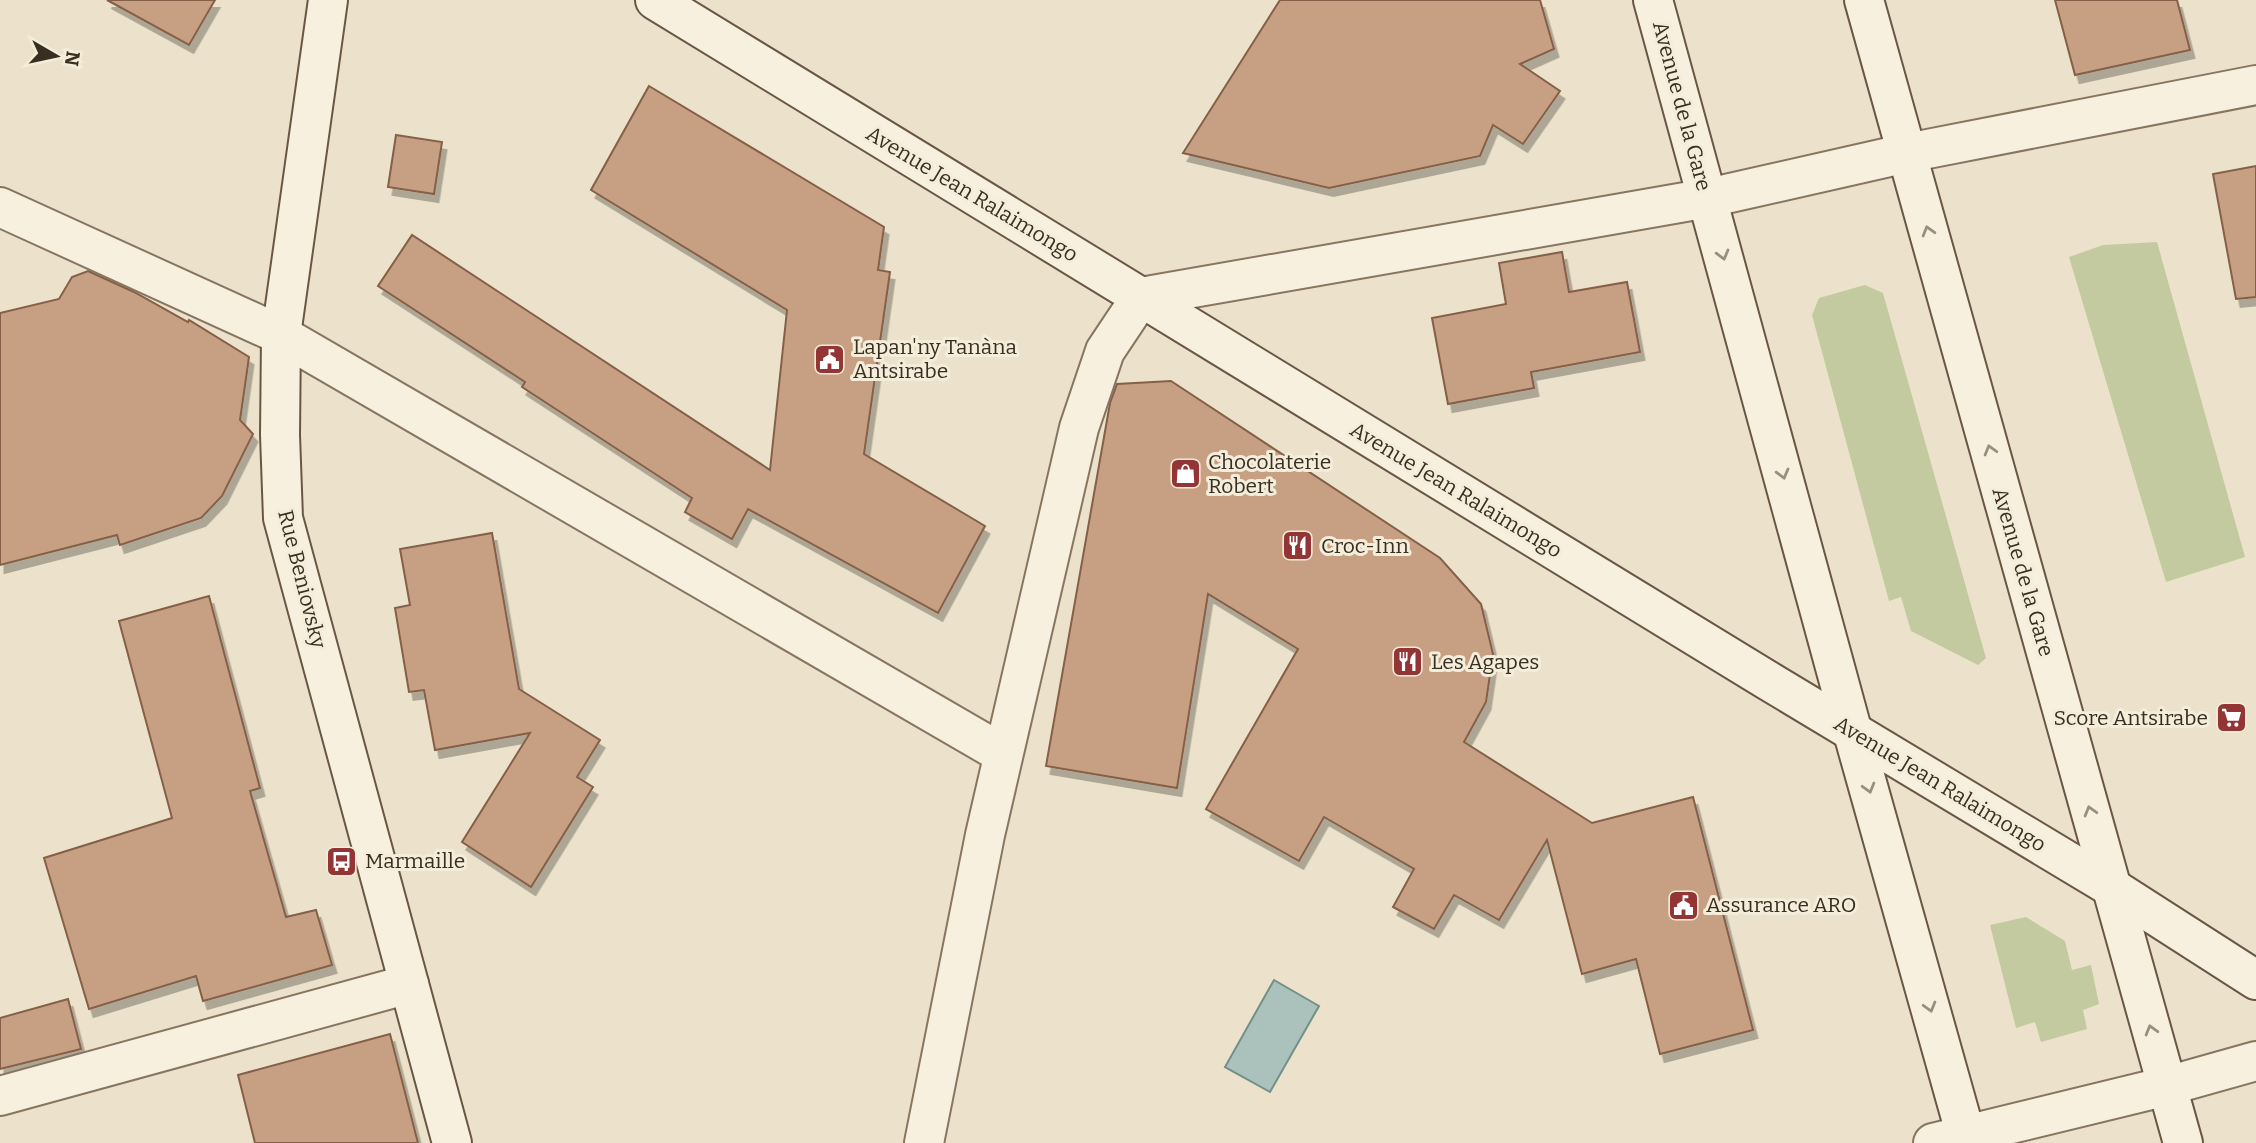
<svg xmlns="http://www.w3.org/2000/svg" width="2256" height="1143" font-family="Bitter,serif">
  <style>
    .green { fill: #c4ca9f }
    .water { fill: #abc1bb; stroke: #728f88; stroke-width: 2 }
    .building { fill: #c7a084; stroke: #856048; stroke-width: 2; filter: url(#shadow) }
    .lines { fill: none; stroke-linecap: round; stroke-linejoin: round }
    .street-casing { stroke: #887560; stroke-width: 42 }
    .secondary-casing { stroke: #6a5743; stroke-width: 42 }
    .street { stroke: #f7f0de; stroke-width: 38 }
    .secondary { stroke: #f7f0de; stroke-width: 38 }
    .oneway { stroke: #988f80 }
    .labels { text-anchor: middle; stroke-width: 6; stroke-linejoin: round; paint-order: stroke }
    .street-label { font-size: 21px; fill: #392e22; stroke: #f4edda }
    .poi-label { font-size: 21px; fill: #392e22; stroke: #f4edda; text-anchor: start }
  </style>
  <defs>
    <filter id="shadow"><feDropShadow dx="4.5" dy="8" stdDeviation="0" flood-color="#0004"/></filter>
  </defs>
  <rect width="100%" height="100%" fill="#ece2cb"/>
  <g class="green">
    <polygon points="2157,242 2245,557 2166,582 2069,257 2103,245"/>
    <polygon points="1865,285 1883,293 1986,658 1978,665 1911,631 1901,597 1889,601 1812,315 1819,298"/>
    <polygon points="2026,917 2065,941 2072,970 2091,965 2099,1004 2083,1010 2087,1029 2041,1042 2035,1022 2016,1028 1990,925"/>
  </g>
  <polygon class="water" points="1274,980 1319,1006 1270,1092 1225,1067"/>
  <g class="building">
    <polygon points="107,0 215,0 189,45"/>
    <polygon points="1280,0 1540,0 1554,49 1520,64 1560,91 1523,144 1493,125 1480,156 1329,188 1183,153"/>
    <polygon points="2055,0 2177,0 2190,50 2075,75"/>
    <polygon points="649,86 884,227 878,270 890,272 864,454 985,526 938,613 748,509 732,539 685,512 692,498 522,387 525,382 378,286 412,235 770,470 787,310 591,190"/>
    <polygon points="396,135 442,142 434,194 388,187"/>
    <polygon points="2256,166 2256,297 2236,299 2213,174"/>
    <polygon points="1562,252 1569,292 1627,282 1640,352 1531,372 1534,388 1448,404 1432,318 1506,304 1499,263"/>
    <polygon points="88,271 134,292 188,322 189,320 249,357 240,420 253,434 222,496 201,518 120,545 117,535 0,565 0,313 59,299 72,277"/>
    <polygon points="1171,381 1440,558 1481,604 1493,654 1486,702 1464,742 1592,823 1693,797 1753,1030 1660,1054 1636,959 1582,974 1547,840 1499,920 1454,895 1434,929 1393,907 1414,869 1324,817 1299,861 1206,809 1298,649 1208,594 1177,788 1046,766 1110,403 1117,384"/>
    <polygon points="492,533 519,689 600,740 577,777 593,787 531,887 462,842 530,733 435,750 424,690 409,692 395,608 410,605 400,549"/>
    <polygon points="209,596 260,788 250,791 286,917 316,910 332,965 203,1001 196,976 89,1009 44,858 172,818 119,621"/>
    <polygon points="68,999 81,1049 0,1069 0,1018"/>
    <polygon points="390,1034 418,1143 255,1143 238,1075"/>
  </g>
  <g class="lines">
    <defs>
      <g id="street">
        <polyline points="0,207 281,335 1003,754"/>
        <polyline points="0,1096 409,984"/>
        <polyline points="924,1143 985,835 1079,428 1105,351 1141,297 1708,198 1907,153 2256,85"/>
        <polyline points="1933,1143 2167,1086 2256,1061"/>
      </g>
      <g id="secondary">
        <polyline points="328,0 281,335 280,435 283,518 452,1143"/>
        <polyline points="655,0 1767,680 2111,887 2256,980"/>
        <polyline points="1653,0 1853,733 1968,1143"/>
        <polyline points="1864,0 2183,1143"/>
      </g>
    </defs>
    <use href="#street" class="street-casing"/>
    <use href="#secondary" class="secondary-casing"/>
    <use href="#street" class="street"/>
    <use href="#secondary" class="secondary"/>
  </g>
  <defs><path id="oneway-chevron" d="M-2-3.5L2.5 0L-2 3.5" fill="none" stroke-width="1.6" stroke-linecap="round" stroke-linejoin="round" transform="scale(1.75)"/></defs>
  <g class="oneway">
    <use href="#oneway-chevron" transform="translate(1928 231) rotate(-106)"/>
    <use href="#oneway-chevron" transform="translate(1723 255) rotate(75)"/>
    <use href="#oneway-chevron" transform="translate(1990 450) rotate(-106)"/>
    <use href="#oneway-chevron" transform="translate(1783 474) rotate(75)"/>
    <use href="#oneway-chevron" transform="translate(1869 788) rotate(74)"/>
    <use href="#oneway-chevron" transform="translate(2090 811) rotate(-106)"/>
    <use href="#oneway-chevron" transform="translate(1930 1007) rotate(74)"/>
    <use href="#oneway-chevron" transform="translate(2151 1030) rotate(-106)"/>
  </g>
  <defs>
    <symbol id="civic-square" viewBox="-11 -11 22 22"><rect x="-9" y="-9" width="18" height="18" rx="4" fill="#923534" stroke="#f4edda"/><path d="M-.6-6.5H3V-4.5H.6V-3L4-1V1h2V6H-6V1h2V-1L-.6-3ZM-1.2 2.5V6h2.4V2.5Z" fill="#fff"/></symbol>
    <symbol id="shop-square" viewBox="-11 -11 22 22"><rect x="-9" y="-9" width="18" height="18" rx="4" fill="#923534" stroke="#f4edda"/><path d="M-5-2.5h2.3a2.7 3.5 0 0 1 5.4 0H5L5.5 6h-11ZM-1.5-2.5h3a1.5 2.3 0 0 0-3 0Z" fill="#fff"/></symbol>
    <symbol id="restaurant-square" viewBox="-11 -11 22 22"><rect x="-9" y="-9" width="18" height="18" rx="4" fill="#923534" stroke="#f4edda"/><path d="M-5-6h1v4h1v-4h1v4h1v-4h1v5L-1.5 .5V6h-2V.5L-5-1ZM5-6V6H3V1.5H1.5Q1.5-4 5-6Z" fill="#fff"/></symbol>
    <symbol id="supermarket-square" viewBox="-11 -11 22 22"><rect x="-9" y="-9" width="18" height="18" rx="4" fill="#923534" stroke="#f4edda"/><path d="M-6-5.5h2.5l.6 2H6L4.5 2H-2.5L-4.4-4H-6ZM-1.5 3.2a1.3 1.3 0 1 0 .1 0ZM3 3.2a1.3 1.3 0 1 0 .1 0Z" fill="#fff"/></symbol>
    <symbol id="bus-square" viewBox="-11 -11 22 22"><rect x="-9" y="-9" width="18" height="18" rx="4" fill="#923534" stroke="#f4edda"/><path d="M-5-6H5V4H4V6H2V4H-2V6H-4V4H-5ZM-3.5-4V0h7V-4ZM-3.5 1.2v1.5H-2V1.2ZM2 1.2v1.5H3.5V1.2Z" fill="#fff"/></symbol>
  </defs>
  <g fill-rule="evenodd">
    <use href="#civic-square" x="812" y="342" width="35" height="35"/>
    <use href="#shop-square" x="1168" y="456" width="35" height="35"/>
    <use href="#restaurant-square" x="1280" y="528" width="35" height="35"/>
    <use href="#restaurant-square" x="1390" y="644" width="35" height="35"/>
    <use href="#supermarket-square" x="2214" y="700" width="35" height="35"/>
    <use href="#bus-square" x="324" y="844" width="35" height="35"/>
    <use href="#civic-square" x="1666" y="888" width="35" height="35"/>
  </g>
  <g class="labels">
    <g class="street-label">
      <text transform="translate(1682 106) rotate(75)" y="7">Avenue de la Gare</text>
      <text transform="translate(972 194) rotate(31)" y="7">Avenue Jean Ralaimongo</text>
      <text transform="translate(1456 490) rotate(31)" y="7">Avenue Jean Ralaimongo</text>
      <text transform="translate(2023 572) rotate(74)" y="7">Avenue de la Gare</text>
      <text transform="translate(302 579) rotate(76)" y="7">Rue Beniovsky</text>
      <text transform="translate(1940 784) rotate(31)" y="7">Avenue Jean Ralaimongo</text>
    </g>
    <g class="poi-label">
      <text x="853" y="354">Lapan'ny Tanàna<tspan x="853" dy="24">Antsirabe</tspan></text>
      <text x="1208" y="469">Chocolaterie<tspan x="1208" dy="24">Robert</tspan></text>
      <text x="1321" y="553">Croc-Inn</text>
      <text x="1431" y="669">Les Agapes</text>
      <text x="2208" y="725" text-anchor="end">Score Antsirabe</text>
      <text x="365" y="868">Marmaille</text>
      <text x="1706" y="912">Assurance ARO</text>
    </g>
  </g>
  <g transform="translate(56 56) rotate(99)" stroke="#f4edda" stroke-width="5" paint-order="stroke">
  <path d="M0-5L12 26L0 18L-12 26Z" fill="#392e22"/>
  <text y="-10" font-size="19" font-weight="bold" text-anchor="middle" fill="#392e22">N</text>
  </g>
</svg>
